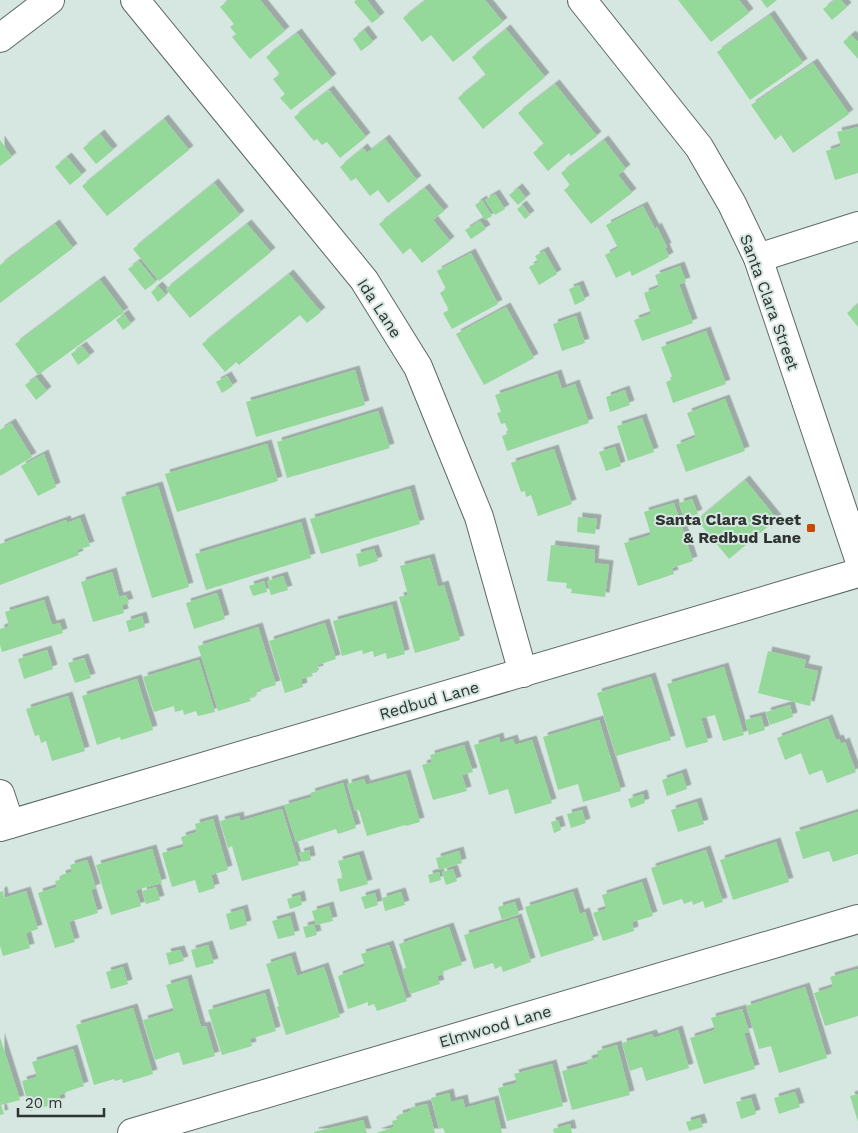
<svg xmlns="http://www.w3.org/2000/svg" width="858" height="1133" font-family="'Work Sans',sans-serif">
  <style>
    .building { fill: #94d99a; filter: url(#shadow) }
    .lines { fill: none; stroke-linecap: round; stroke-linejoin: round }
    .minor-casing { stroke: #5c6965; stroke-width: 30 }
    .major-casing { stroke: #5c6965; stroke-width: 30 }
    .minor { stroke: #fff; stroke-width: 28 }
    .major { stroke: #fff; stroke-width: 28 }
    .poi-dot { fill: #cc4702; stroke: #d6e6e0; stroke-width: 2 }
    .labels { text-anchor: middle; stroke-width: 4; stroke-linejoin: round; paint-order: stroke }
    .street-label { font-size: 16px; fill: #2e3432; stroke: #d6e6e0 }
    .poi-label { font-size: 16px; font-weight: bold; fill: #2e3432; stroke: #d6e6e0; text-anchor: end }
  </style>
  <defs>
    <filter id="shadow"><feDropShadow dx="4.5" dy="-4.5" stdDeviation="0" flood-color="#0004"/></filter>
  </defs>
  <rect width="100%" height="100%" fill="#d6e6e0"/>
  <g class="building">
    <polygon points="229,0 260,0 285,31 250,59 232,37 236,34 230,27 234,24 220,7"/>
    <polygon points="356,0 367,0 380,17 372,23 354,2"/>
    <polygon points="426,0 485,0 503,22 453,62 431,35 422,42 403,18"/>
    <polygon points="678,0 739,0 749,13 711,42"/>
    <polygon points="761,0 777,0 767,8"/>
    <polygon points="835,0 841,0 847,7 832,20 823,9"/>
    <polygon points="770,15 803,63 750,100 717,52"/>
    <polygon points="506,29 545,77 483,129 458,98 486,75 472,57"/>
    <polygon points="364,30 373,42 361,51 353,39"/>
    <polygon points="297,33 332,78 291,110 280,98 285,94 273,79 280,74 266,57"/>
    <polygon points="851,35 858,42 858,59 843,42"/>
    <polygon points="813,63 849,114 793,153 781,135 775,140 751,105"/>
    <polygon points="555,84 597,136 571,156 569,153 548,171 533,153 544,144 518,113"/>
    <polygon points="329,90 366,137 340,158 327,142 322,145 317,139 314,141 294,117"/>
    <polygon points="164,119 189,150 107,216 82,186"/>
    <polygon points="858,127 858,173 835,180 826,151 841,146 837,132"/>
    <polygon points="100,134 113,150 96,164 83,148"/>
    <polygon points="385,139 417,180 388,203 378,190 370,196 356,178 351,181 340,167 363,148 367,153"/>
    <polygon points="0,140 12,157 0,166"/>
    <polygon points="604,140 626,169 618,175 632,193 591,224 564,190 570,185 561,173"/>
    <polygon points="67,157 82,175 70,185 55,167"/>
    <polygon points="214,183 240,215 159,281 133,249"/>
    <polygon points="425,188 444,211 433,220 450,241 422,263 410,248 403,254 379,224"/>
    <polygon points="518,188 526,198 518,205 509,195"/>
    <polygon points="495,194 505,209 495,215 485,200"/>
    <polygon points="482,200 492,216 485,220 475,205"/>
    <polygon points="522,205 530,215 525,219 517,209"/>
    <polygon points="643,206 655,229 657,227 667,247 665,248 669,257 632,276 630,271 616,278 605,255 618,248 606,225"/>
    <polygon points="480,221 486,229 471,239 465,230"/>
    <polygon points="55,224 73,248 0,303 0,265"/>
    <polygon points="247,224 271,252 190,318 166,289"/>
    <polygon points="544,251 557,274 539,285 529,267 538,262 535,256"/>
    <polygon points="471,253 498,304 452,329 443,313 449,310 440,293 446,289 437,271"/>
    <polygon points="139,261 156,282 145,290 128,269"/>
    <polygon points="680,266 686,282 679,284 693,323 642,341 634,320 651,314 644,293 659,287 655,275"/>
    <polygon points="289,274 321,312 307,323 300,315 239,365 236,362 225,372 202,344"/>
    <polygon points="100,280 124,312 38,375 15,344"/>
    <polygon points="579,285 585,300 575,305 569,289"/>
    <polygon points="158,286 166,295 158,302 151,292"/>
    <polygon points="858,304 858,327 847,313"/>
    <polygon points="506,307 534,358 484,385 456,334"/>
    <polygon points="124,314 131,324 123,330 116,320"/>
    <polygon points="576,316 585,343 562,351 553,324"/>
    <polygon points="706,331 726,384 673,403 666,382 673,379 661,347"/>
    <polygon points="82,346 90,356 78,365 71,354"/>
    <polygon points="355,370 365,405 256,437 246,402"/>
    <polygon points="557,374 562,389 575,384 589,423 507,451 502,436 509,433 505,423 501,424 497,413 501,412 495,395"/>
    <polygon points="227,376 233,386 222,393 216,382"/>
    <polygon points="36,377 47,391 36,400 25,385"/>
    <polygon points="625,390 630,405 610,412 606,397"/>
    <polygon points="725,399 745,451 686,472 676,445 696,437 687,413"/>
    <polygon points="378,411 390,448 287,478 277,442"/>
    <polygon points="642,418 654,452 628,461 617,426"/>
    <polygon points="11,423 32,457 0,476 0,430"/>
    <polygon points="267,444 278,481 177,512 165,474"/>
    <polygon points="615,447 621,466 606,471 599,452"/>
    <polygon points="554,449 572,504 538,516 531,495 526,497 525,491 521,492 511,463"/>
    <polygon points="44,454 56,487 38,496 21,466"/>
    <polygon points="745,480 777,519 729,559 697,520"/>
    <polygon points="158,486 189,587 152,598 121,497"/>
    <polygon points="410,489 420,524 321,554 310,519"/>
    <polygon points="692,499 698,514 684,519 679,503"/>
    <polygon points="674,503 693,561 672,568 674,574 638,586 624,543 651,535 644,512"/>
    <polygon points="578,517 597,519 595,534 577,532"/>
    <polygon points="80,518 90,546 77,550 79,555 0,585 0,544 66,520 67,523"/>
    <polygon points="301,522 311,558 206,590 195,554"/>
    <polygon points="551,545 595,550 594,563 609,565 605,597 571,593 572,589 566,588 567,583 547,581"/>
    <polygon points="374,549 378,561 359,567 356,554"/>
    <polygon points="430,558 438,587 444,585 460,640 415,653 399,597 408,595 400,566"/>
    <polygon points="112,572 119,597 126,595 129,603 122,605 124,613 93,622 81,582"/>
    <polygon points="283,576 288,590 271,595 267,581"/>
    <polygon points="264,581 267,592 253,596 249,586"/>
    <polygon points="217,593 225,619 194,629 186,603"/>
    <polygon points="44,600 52,625 60,623 63,633 2,652 0,645 0,629 9,626 5,612"/>
    <polygon points="392,605 405,654 387,659 386,653 374,657 373,651 363,654 362,650 342,656 333,621"/>
    <polygon points="142,616 145,627 129,632 126,621"/>
    <polygon points="325,623 336,659 318,665 319,670 311,672 313,676 301,679 303,687 285,693 269,641"/>
    <polygon points="258,627 276,685 256,691 257,695 249,698 251,701 218,711 198,646"/>
    <polygon points="47,650 53,669 24,679 18,659"/>
    <polygon points="768,651 806,660 804,668 818,671 810,706 758,693"/>
    <polygon points="84,658 91,678 75,683 68,663"/>
    <polygon points="199,660 215,712 198,716 196,711 184,715 183,710 175,712 174,706 154,712 143,677"/>
    <polygon points="724,667 744,735 723,741 715,715 701,718 708,742 686,748 667,684"/>
    <polygon points="651,677 671,740 616,756 597,693"/>
    <polygon points="137,679 153,730 121,740 120,737 97,745 82,696"/>
    <polygon points="68,696 85,751 52,761 46,741 41,743 39,735 35,736 26,709"/>
    <polygon points="790,705 793,717 770,725 766,712"/>
    <polygon points="761,716 765,730 749,735 745,720"/>
    <polygon points="828,719 836,740 839,739 841,744 845,742 856,772 827,783 822,770 809,775 801,753 785,760 777,738"/>
    <polygon points="599,720 621,791 583,802 578,784 558,790 543,737"/>
    <polygon points="499,737 500,743 513,739 515,745 532,740 552,803 515,814 508,789 489,795 474,745"/>
    <polygon points="464,745 473,772 462,775 467,791 433,800 422,765 432,762 430,755"/>
    <polygon points="682,773 687,789 667,796 662,780"/>
    <polygon points="406,774 420,822 406,826 405,825 367,836 359,810 355,811 347,784 364,779 366,785"/>
    <polygon points="343,783 356,828 338,834 336,829 296,842 284,805 312,797 310,793"/>
    <polygon points="643,794 645,803 631,808 628,799"/>
    <polygon points="697,802 704,824 678,832 671,810"/>
    <polygon points="282,809 299,865 242,881 232,846 228,848 220,821 239,816 240,821"/>
    <polygon points="582,810 586,823 571,828 567,814"/>
    <polygon points="858,812 858,854 833,862 829,851 803,859 795,832"/>
    <polygon points="213,819 228,870 211,875 215,888 199,893 195,880 172,887 162,853 184,847 181,837 197,832 195,824"/>
    <polygon points="558,820 561,830 554,833 551,822"/>
    <polygon points="776,842 789,882 733,900 720,860"/>
    <polygon points="152,849 162,883 136,890 141,906 111,915 96,865"/>
    <polygon points="309,850 311,860 302,862 299,853"/>
    <polygon points="706,850 723,902 705,908 703,901 693,905 692,901 684,904 682,899 663,905 651,868"/>
    <polygon points="459,851 462,863 439,870 436,858"/>
    <polygon points="359,855 368,884 340,892 337,879 343,878 338,861"/>
    <polygon points="87,860 96,888 91,890 98,913 69,922 75,942 55,948 38,893 57,887 55,881 62,879 61,875 72,872 70,865"/>
    <polygon points="453,869 457,881 446,885 442,872"/>
    <polygon points="439,872 441,880 430,883 428,875"/>
    <polygon points="642,882 653,916 632,922 634,931 603,941 593,913 606,909 602,895"/>
    <polygon points="156,887 160,900 146,904 142,891"/>
    <polygon points="3,891 4,898 26,891 38,929 26,933 30,948 3,956 0,946 0,892"/>
    <polygon points="401,892 405,905 385,911 382,898"/>
    <polygon points="573,892 580,914 585,912 594,940 541,957 525,907"/>
    <polygon points="375,893 378,905 365,909 361,897"/>
    <polygon points="300,895 302,905 290,909 287,899"/>
    <polygon points="515,902 519,914 502,920 498,907"/>
    <polygon points="329,906 333,921 316,925 312,911"/>
    <polygon points="243,909 247,925 230,930 226,914"/>
    <polygon points="290,916 295,935 278,939 272,921"/>
    <polygon points="517,918 531,962 503,972 501,966 495,969 493,963 474,969 464,935"/>
    <polygon points="314,924 317,935 306,938 303,927"/>
    <polygon points="449,927 462,965 443,971 444,974 437,976 440,984 410,994 402,969 406,968 399,944"/>
    <polygon points="208,945 214,963 196,968 191,950"/>
    <polygon points="389,945 407,1001 377,1011 374,1004 368,1006 368,1002 348,1009 338,976 365,966 361,954"/>
    <polygon points="180,950 184,961 169,965 166,953"/>
    <polygon points="291,956 297,976 324,967 340,1017 286,1035 277,1007 279,1006 266,964"/>
    <polygon points="123,967 128,984 111,989 106,972"/>
    <polygon points="858,969 858,1016 825,1026 814,993 833,987 830,977"/>
    <polygon points="187,979 201,1027 206,1026 215,1056 183,1065 179,1052 155,1060 143,1020 174,1011 166,985"/>
    <polygon points="805,987 827,1058 779,1073 771,1046 759,1049 746,1006"/>
    <polygon points="265,993 276,1031 250,1039 252,1046 222,1055 208,1010"/>
    <polygon points="133,1008 153,1074 123,1083 122,1079 115,1081 114,1079 94,1085 76,1025"/>
    <polygon points="742,1009 749,1032 744,1033 755,1069 704,1084 690,1038 715,1030 711,1018"/>
    <polygon points="678,1030 689,1068 646,1081 642,1067 630,1071 622,1043 652,1034 654,1038"/>
    <polygon points="0,1037 20,1100 1,1105 4,1114 0,1115"/>
    <polygon points="617,1045 630,1095 572,1110 562,1071 588,1064 587,1060 599,1057 597,1051"/>
    <polygon points="73,1049 84,1086 66,1092 66,1093 59,1095 61,1102 30,1111 22,1081 37,1077 32,1062"/>
    <polygon points="552,1064 563,1106 507,1121 498,1088 517,1083 514,1074"/>
    <polygon points="795,1092 800,1107 779,1114 774,1098"/>
    <polygon points="449,1093 451,1102 463,1099 465,1108 494,1100 502,1133 445,1133 443,1128 439,1129 431,1098"/>
    <polygon points="858,1094 858,1122 850,1096"/>
    <polygon points="751,1098 756,1114 741,1119 736,1102"/>
    <polygon points="427,1104 435,1133 376,1133 394,1127 392,1121 399,1119 398,1115 411,1111 410,1108"/>
    <polygon points="700,1118 703,1127 689,1131 686,1122"/>
    <polygon points="363,1120 367,1133 314,1133 314,1132"/>
    <polygon points="570,1124 572,1133 554,1133 553,1129"/>
  </g>
  <g class="lines">
    <defs>
      <g id="minor">
        <polyline points="135,0 364,280 418,367 479,517 523,673"/>
        <polyline points="0,38 50,0"/>
        <polyline points="758,258 858,226"/>
        <polyline points="0,794 10,824"/>
        <polyline points="0,827 858,573"/>
        <polyline points="132,1133 858,919"/>
      </g>
      <polyline id="major" points="582,0 699,147 732,204 758,258 858,556"/>
    </defs>
    <use href="#minor" class="minor-casing"/>
    <use href="#major" class="major-casing"/>
    <use href="#minor" class="minor"/>
    <use href="#major" class="major"/>
  </g>
  <rect class="poi-dot" x="806" y="523" width="10" height="10" rx="2.5"/>
  <g class="labels">
    <g class="street-label">
      <text transform="translate(770 302) rotate(70)" y="6">Santa Clara Street</text>
      <text transform="translate(380 308) rotate(57)" y="6">Ida Lane</text>
      <text transform="translate(429 700) rotate(-16)" y="6">Redbud Lane</text>
      <text transform="translate(495 1026) rotate(-16)" y="6">Elmwood Lane</text>
    </g>
    <g class="poi-label">
      <text x="801" y="525">Santa Clara Street<tspan x="801" dy="18">&amp; Redbud Lane</tspan></text>
    </g>
  </g>
  <path d="M18 1108v8h86v-8" fill="none" stroke="#2e3432" stroke-width="2.5"/>
  <text x="25" y="1108" font-size="15" fill="#2e3432" stroke="#d6e6e0" stroke-width="4" paint-order="stroke">20 m</text>
</svg>
